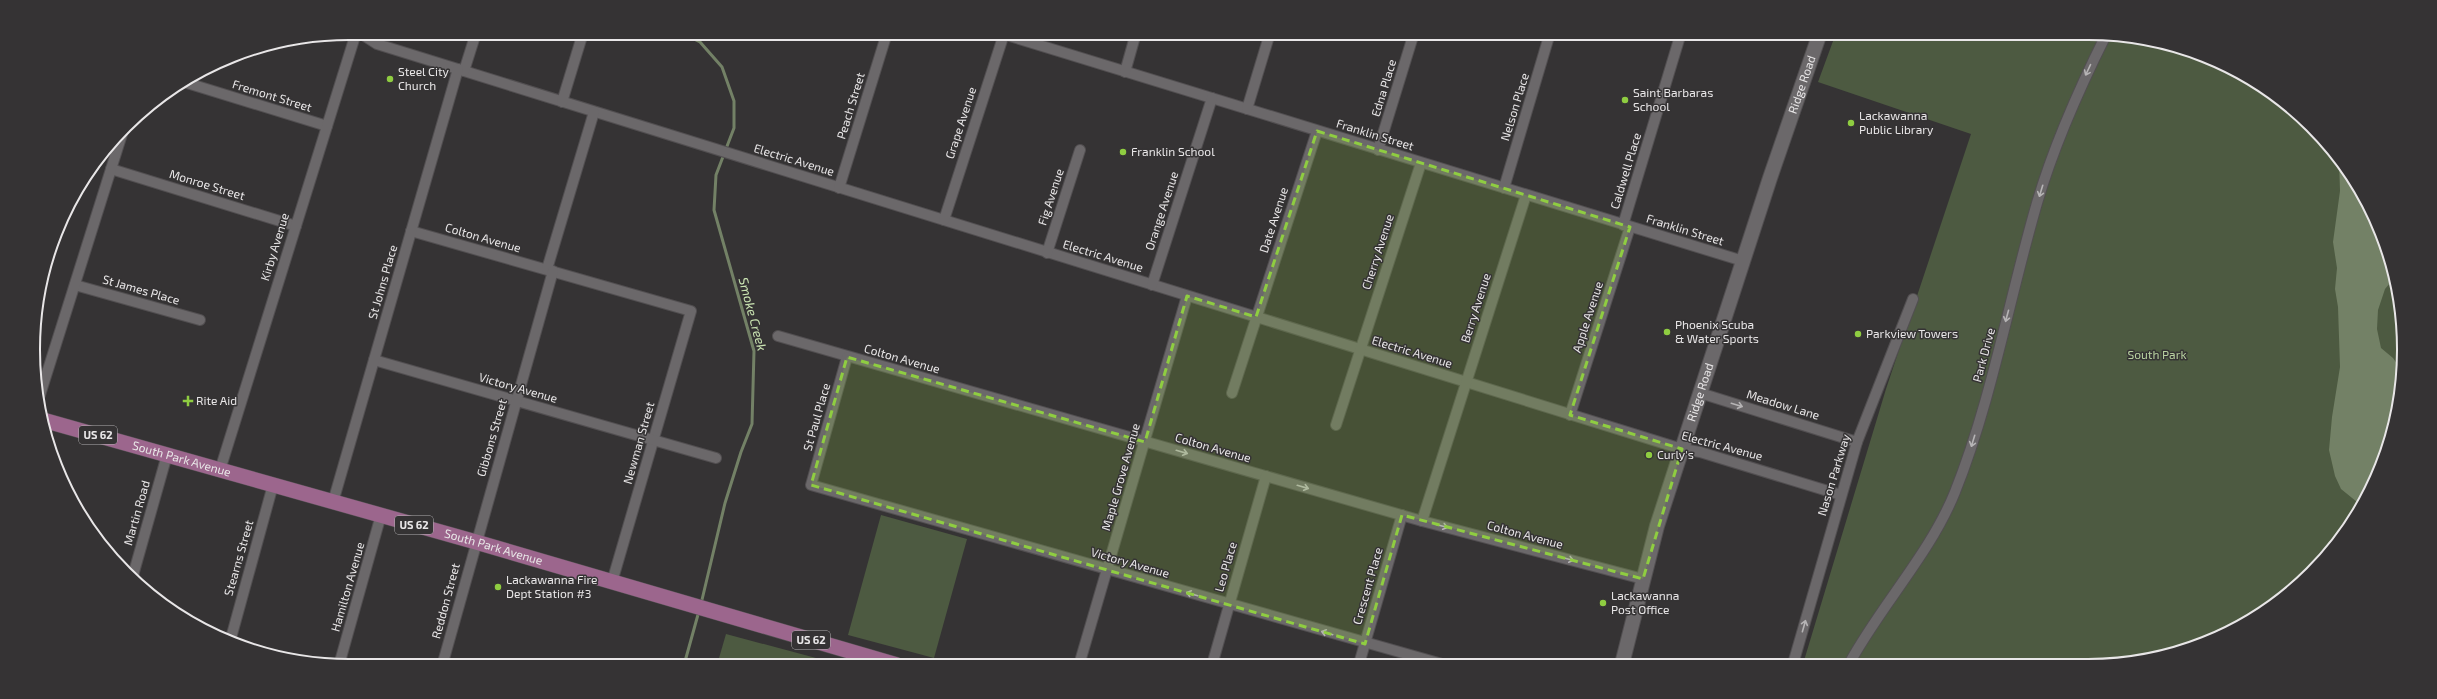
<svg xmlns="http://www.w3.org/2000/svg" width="2437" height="699" font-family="'Exo 2',sans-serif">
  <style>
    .green { fill: #4d5a41 }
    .water { fill: #738166 }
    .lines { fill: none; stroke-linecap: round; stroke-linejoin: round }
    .stream { stroke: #738166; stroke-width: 3 }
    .street-casing { stroke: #524f51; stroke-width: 12 }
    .secondary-casing { stroke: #524f51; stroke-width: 16 }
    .primary-casing { stroke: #524f51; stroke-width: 16 }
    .street { stroke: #6b686a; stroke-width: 10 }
    .secondary { stroke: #6b686a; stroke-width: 14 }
    .primary { stroke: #9c668d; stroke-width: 15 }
    .oneway { stroke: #b6b4b5 }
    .marked { fill: #8fcd41; fill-opacity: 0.2; stroke: #8fcd41; stroke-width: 3; stroke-dasharray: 8 5; stroke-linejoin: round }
    .poi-dot { fill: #8fcd41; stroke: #353334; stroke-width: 1.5 }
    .labels { text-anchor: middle; stroke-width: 3; stroke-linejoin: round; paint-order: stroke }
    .shield { fill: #353334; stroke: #b2b0b1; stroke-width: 1 }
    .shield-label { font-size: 11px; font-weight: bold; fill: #e8e6e7 }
    .poi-label { font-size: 12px; fill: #e8e6e7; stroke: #353334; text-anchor: start }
    .street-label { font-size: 12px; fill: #e8e6e7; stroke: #353334 }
    .park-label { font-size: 12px; fill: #b8d1a0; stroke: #353334 }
    .water-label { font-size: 13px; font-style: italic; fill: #cae4b2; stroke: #353334 }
    .rim { fill: none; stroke: #e8e6e7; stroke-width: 2 }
  </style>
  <rect width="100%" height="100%" fill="#353334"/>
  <g class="green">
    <polygon points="1836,33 2087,33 2149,39 2208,57 2263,86 2311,126 2351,173 2380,228 2398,288 2404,349 2398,411 2362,508 2296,587 2227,633 2129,663 1803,664 1886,389 1971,134 1818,82"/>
    <polygon points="881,515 967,539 934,658 848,635"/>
    <polygon points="726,634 842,665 717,665"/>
  </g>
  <path class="water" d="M2339,160c29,34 43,75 56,117l-10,12 -7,21 -1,19 4,19 12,10 9,13 -4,40 -36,95 -21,-17 -6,-13 -6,-26 3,-33 8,-50 -2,-60 -3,-18 2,-21 -4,-26 7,-51z"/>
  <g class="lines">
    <g class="stream">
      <polyline points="682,33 700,42 722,67 734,101 734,128 716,175 714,210 754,351 752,424 741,452 725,503 701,604"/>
      <polyline points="684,665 699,611"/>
    </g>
    <defs>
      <g id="street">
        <polyline points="360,33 377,44 1682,449 1700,452 1841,495"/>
        <polyline points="1000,33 1743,261"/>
        <polyline points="464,71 476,33"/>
        <polyline points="1125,72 1136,33"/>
        <polyline points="187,83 327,126"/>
        <polyline points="562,102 583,33"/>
        <polyline points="1247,109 1270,33"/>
        <polyline points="1378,150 1414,33"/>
        <polyline points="111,169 296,226"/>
        <polyline points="839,188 887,33"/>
        <polyline points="1504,188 1550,33"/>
        <polyline points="944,220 1004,34"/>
        <polyline points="1623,225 1681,33"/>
        <polyline points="411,231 691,311 612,582"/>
        <polyline points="1047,253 1080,150"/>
        <polyline points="547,269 594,112"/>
        <polyline points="75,285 200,320"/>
        <polyline points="1152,285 1212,98"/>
        <polyline points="778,336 1422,521 1643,579"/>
        <polyline points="847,357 811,485 1442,664"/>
        <polyline points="374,360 716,458"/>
        <polyline points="1232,393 1317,131"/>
        <polyline points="1700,393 1857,442"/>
        <polyline points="40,395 123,131"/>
        <polyline points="1570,415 1630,227"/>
        <polyline points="1336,425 1421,163"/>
        <polyline points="45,435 49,421"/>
        <polyline points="220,470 356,33"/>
        <polyline points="333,502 458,69"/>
        <polyline points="1422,521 1526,195"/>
        <polyline points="132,579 167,455"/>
        <polyline points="231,638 273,485"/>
        <polyline points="1359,664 1402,515"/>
        <polyline points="1793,664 1857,442 1913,299"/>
        <path d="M1849,664c32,-59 81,-110 106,-172 37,-93 54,-193 82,-289 17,-58 42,-114 69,-168"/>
        <polyline points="339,665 381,515"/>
        <polyline points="1079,665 1187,296"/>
        <polyline points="1212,665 1266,476"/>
        <polyline points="442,666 553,271"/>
      </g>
      <g id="secondary">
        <path id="s1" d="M1622,664l35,-138 113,-348 50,-145"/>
      </g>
      <g id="primary">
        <path id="s2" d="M43,420l433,122 421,123"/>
      </g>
    </defs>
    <use href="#street" class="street-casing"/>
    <use href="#secondary" class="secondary-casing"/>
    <use href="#primary" class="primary-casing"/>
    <use href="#street" class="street"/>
    <use href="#secondary" class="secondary"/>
    <use href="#primary" class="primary"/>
  </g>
  <defs><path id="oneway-shaft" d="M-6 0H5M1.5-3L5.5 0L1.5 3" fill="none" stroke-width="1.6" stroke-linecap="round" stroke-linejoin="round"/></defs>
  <g class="oneway">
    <use href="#oneway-shaft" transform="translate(2088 70) rotate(115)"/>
    <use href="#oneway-shaft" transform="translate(2041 191) rotate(107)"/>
    <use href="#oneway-shaft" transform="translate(2007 316) rotate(105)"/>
    <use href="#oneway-shaft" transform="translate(1737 405) rotate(17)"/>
    <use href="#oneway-shaft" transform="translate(1973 441) rotate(107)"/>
    <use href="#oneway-shaft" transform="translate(1182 452) rotate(16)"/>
    <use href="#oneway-shaft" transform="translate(1303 487) rotate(16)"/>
    <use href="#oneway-shaft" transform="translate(1442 526) rotate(15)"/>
    <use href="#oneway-shaft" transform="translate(1568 559) rotate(14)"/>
    <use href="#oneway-shaft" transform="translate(1192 594) rotate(-164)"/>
    <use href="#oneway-shaft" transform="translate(1804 626) rotate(-74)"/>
    <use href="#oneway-shaft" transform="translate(1327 633) rotate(-164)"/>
  </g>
  <path class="marked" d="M1317,131l313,96 -60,188 112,34 -39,130 -241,-64 -37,129 -554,-159 36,-128 298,85 42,-146 69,21z"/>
  <g class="poi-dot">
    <circle cx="390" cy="79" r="4"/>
    <circle cx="1625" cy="100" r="4"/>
    <circle cx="1851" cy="123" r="4"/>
    <circle cx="1123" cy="152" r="4"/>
    <circle cx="1667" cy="332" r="4"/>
    <circle cx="1858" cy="334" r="4"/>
    <path d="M186 395h4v4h4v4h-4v4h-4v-4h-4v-4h4z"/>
    <circle cx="1649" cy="455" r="4"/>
    <circle cx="498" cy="587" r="4"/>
    <circle cx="1603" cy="603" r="4"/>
  </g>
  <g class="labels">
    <g class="shield">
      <rect x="79" y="426" width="38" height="18" rx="3"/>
      <rect x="395" y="516" width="38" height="18" rx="3"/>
      <rect x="792" y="631" width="38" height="18" rx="3"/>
    </g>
    <g class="shield-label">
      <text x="98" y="439">US 62</text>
      <text x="414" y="529">US 62</text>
      <text x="811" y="644">US 62</text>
    </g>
    <g class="poi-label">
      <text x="398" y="76">Steel City<tspan x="398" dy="14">Church</tspan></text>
      <text x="1633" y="97">Saint Barbaras<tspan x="1633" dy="14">School</tspan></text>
      <text x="1859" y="120">Lackawanna<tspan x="1859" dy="14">Public Library</tspan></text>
      <text x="1131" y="156">Franklin School</text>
      <text x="1675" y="329">Phoenix Scuba<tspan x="1675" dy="14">&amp; Water Sports</tspan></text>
      <text x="1866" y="338">Parkview Towers</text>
      <text x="196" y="405">Rite Aid</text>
      <text x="1657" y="459">Curly's</text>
      <text x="506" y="584">Lackawanna Fire<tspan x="506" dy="14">Dept Station #3</tspan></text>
      <text x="1611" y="600">Lackawanna<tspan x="1611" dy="14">Post Office</tspan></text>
    </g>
    <g class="street-label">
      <text dy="4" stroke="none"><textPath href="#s1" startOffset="607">Ridge Road</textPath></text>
      <text transform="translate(1384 88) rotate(-73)" y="4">Edna Place</text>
      <text transform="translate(272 96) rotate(17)" y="4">Fremont Street</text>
      <text transform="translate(851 106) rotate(-73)" y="4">Peach Street</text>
      <text transform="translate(1515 107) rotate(-73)" y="4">Nelson Place</text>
      <text transform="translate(961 123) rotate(-72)" y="4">Grape Avenue</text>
      <text transform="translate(1375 135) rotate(17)" y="4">Franklin Street</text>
      <text transform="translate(794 160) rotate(17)" y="4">Electric Avenue</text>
      <text transform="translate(1626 171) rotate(-73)" y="4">Caldwell Place</text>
      <text transform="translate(207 185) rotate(17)" y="4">Monroe Street</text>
      <text transform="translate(1051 197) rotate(-72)" y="4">Fig Avenue</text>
      <text transform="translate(1162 211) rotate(-72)" y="4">Orange Avenue</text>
      <text transform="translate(1274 220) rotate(-72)" y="4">Date Avenue</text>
      <text transform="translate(1685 230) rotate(17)" y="4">Franklin Street</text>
      <text transform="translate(483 238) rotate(16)" y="4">Colton Avenue</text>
      <text transform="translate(275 247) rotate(-73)" y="4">Kirby Avenue</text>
      <text transform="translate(1378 252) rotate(-72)" y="4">Cherry Avenue</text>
      <text transform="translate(1103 256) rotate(17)" y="4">Electric Avenue</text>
      <text transform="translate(383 282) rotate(-74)" y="4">St Johns Place</text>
      <text transform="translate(141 290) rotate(16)" y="4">St James Place</text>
      <text transform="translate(1476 308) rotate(-72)" y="4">Berry Avenue</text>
      <text transform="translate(1588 317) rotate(-72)" y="4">Apple Avenue</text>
      <text transform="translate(1412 352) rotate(17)" y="4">Electric Avenue</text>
      <text transform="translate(1984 355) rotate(-75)" y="4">Park Drive</text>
      <text transform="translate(902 359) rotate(16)" y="4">Colton Avenue</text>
      <text transform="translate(518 388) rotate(16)" y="4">Victory Avenue</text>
      <text dy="4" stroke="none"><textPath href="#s1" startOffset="283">Ridge Road</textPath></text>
      <text transform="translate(1783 405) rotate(17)" y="4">Meadow Lane</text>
      <text transform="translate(817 417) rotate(-74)" y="4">St Paul Place</text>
      <text transform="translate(492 438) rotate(-74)" y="4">Gibbons Street</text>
      <text transform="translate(639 443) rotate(-74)" y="4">Newman Street</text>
      <text transform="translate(1722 446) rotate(15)" y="4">Electric Avenue</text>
      <text transform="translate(1213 448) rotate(16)" y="4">Colton Avenue</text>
      <text dy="4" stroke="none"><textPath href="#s2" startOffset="144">South Park Avenue</textPath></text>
      <text transform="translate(1834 475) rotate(-73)" y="4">Nason Parkway</text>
      <text transform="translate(1121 477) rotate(-74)" y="4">Maple Grove Avenue</text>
      <text transform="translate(137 513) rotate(-74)" y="4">Martin Road</text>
      <text transform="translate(1525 535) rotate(15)" y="4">Colton Avenue</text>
      <text dy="4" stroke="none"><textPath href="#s2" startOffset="468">South Park Avenue</textPath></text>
      <text transform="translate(239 558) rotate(-74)" y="4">Stearns Street</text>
      <text transform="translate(1130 563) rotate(16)" y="4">Victory Avenue</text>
      <text transform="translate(1226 567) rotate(-74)" y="4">Leo Place</text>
      <text transform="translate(1368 586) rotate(-74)" y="4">Crescent Place</text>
      <text transform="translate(348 587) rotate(-74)" y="4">Hamilton Avenue</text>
      <text transform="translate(446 601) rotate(-75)" y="4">Reddon Street</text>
    </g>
    <g class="park-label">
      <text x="2157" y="359">South Park</text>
    </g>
    <g class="water-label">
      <text transform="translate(753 314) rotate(75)" y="5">Smoke Creek</text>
    </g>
  </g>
  <path d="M0 0H2437V699H0ZM349 40H2088A309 309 0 0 1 2397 349V350A309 309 0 0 1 2088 659H349A309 309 0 0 1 40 350V349A309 309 0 0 1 349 40Z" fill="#353334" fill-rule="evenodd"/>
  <path class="rim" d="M349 40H2088A309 309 0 0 1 2397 349V350A309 309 0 0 1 2088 659H349A309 309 0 0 1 40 350V349A309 309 0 0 1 349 40Z"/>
</svg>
